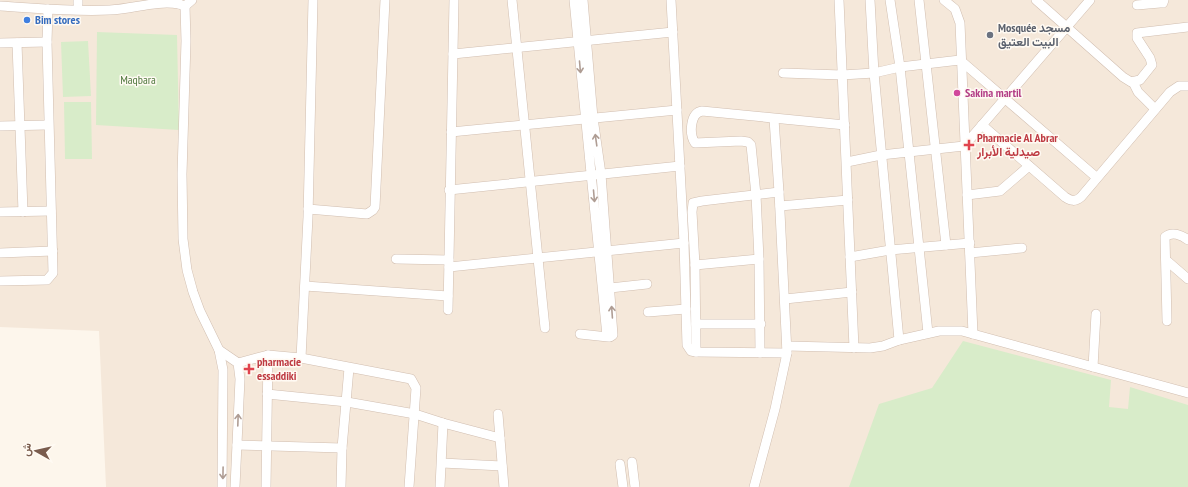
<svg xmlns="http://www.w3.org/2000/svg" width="1188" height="487" font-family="'PT Sans Narrow',Vazirmatn,sans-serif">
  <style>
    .residential { fill: #f5e8da }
    .green { fill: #d8ecc9 }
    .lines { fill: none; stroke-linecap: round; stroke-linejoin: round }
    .minor-casing { stroke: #d1beb0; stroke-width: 10 }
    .minor { stroke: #fff; stroke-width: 9 }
    .oneway { stroke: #af9d94 }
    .shop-dot { fill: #3f7fe0; stroke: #fffaf3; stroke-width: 1.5 }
    .worship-dot { fill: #6b7280; stroke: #fffaf3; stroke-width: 1.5 }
    .hotel-dot { fill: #d1479c; stroke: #fffaf3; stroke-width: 1.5 }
    .health-dot { fill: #e0444e; stroke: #fffaf3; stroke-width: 1.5 }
    .labels { text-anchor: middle; stroke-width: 3; stroke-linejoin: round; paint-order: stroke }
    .shop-label { font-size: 12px; font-weight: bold; fill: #366cbe; stroke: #fffaf3; text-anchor: start }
    .worship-label { font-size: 12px; font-weight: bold; fill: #5b616d; stroke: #fffaf3; text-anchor: start }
    .park-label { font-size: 12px; fill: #537a41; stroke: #fffaf3 }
    .hotel-label { font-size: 12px; font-weight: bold; fill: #b23c85; stroke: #fffaf3; text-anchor: start }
    .health-label { font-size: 12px; font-weight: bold; fill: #be3a42; stroke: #fffaf3; text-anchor: start }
  </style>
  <rect width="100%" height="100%" fill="#fdf6ec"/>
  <polygon class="residential" points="0,0 1188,0 1188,487 106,487 99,331 0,327"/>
  <g class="green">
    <polygon points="97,32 177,35 179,130 96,125"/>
    <polygon points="88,41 91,96 63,97 61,42"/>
    <polygon points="64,102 91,102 92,159 65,159"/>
    <polygon points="963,341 1111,380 1109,407 1128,409 1130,387 1188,405 1188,487 849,487 879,404 932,388"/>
  </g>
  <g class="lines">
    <defs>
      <g id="minor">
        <polyline points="512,0 545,328"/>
        <polyline points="574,0 607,336 610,337 613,335 601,174 593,118 583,0"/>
        <polyline points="671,0 684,243 687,345 691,351 696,352 787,353"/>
        <polyline points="839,0 854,348"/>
        <polyline points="890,0 900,67 928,333"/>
        <polyline points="919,0 946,245"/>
        <polyline points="944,0 955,9 960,23 973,334"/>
        <polyline points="1036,0 1123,77 1131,82 1140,80 1152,65 1150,58 1137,38 1137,33 1188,27"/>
        <polyline points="78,4 78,0"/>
        <polyline points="179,4 185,6 192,0"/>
        <polyline points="1137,5 1160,3 1163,3 1164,0"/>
        <path d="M0,6c36,2 73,6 110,4 23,-1 47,-10 69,-6"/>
        <polyline points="185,6 186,41 182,174 183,239 187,270 193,292 200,311 219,350 223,370 222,487"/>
        <polyline points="0,43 47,42"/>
        <polyline points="17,43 23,212"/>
        <polyline points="453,54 673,32"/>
        <polyline points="783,73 842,75 874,73 900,67 960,60 1096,177"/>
        <polyline points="1133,82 1138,92 1155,109"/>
        <path d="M982,125l83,72c6,4 10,5 16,0l89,-105 9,-6h9"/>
        <polyline points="0,126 48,125"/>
        <polyline points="451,132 677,110"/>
        <polyline points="847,162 881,155 964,146 1090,0"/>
        <polyline points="449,190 680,166"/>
        <polyline points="967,195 1000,191 1029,166"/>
        <polyline points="780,206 848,200"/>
        <polyline points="308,209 367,214 373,210 375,207 385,0"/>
        <polyline points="0,212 51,211"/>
        <polyline points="0,253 53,251"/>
        <polyline points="970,253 1022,248"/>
        <polyline points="850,257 890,250 970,243"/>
        <polyline points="396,259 449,260"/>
        <polyline points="1166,260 1188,279"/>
        <polyline points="695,265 759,259"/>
        <polyline points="449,267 684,243"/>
        <polyline points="0,281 47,280 53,273 47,42 48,9"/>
        <polyline points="305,286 448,296"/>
        <polyline points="610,288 647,284"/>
        <polyline points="785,299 852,292"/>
        <polyline points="448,310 454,0"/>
        <polyline points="648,312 686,309"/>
        <path d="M1167,321l-2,-84c7,-6 17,-2 23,3"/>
        <polyline points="696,324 761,324"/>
        <polyline points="580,334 608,337"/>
        <polyline points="899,340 939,331 962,331 1188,393"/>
        <polyline points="787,346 870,348 883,346 899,340 874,73 870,0"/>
        <polyline points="219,350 238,363 240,379 235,487"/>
        <polyline points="696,352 695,265 692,212 693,203 702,201 779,192"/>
        <path d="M760,353l-1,-94 -3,-64 -5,-50 -3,-3 -7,-1 -46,2c-6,-9 -5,-30 7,-32l143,14"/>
        <polyline points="301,358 308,217 313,0"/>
        <polyline points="238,363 268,355 301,358 411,379 416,388 409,487"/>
        <polyline points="1093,367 1096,314"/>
        <polyline points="267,394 347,402 415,414 443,423 500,438"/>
        <polyline points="498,414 504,487"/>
        <polyline points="237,445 342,448"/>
        <polyline points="632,462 635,487"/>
        <polyline points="442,463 502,466"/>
        <polyline points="620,464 623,487"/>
        <polyline points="266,487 268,355"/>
        <polyline points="341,487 342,448 349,368"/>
        <polyline points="440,487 443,423"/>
        <polyline points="754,487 775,409 787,353 779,192 774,119"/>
      </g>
    </defs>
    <use href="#minor" class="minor-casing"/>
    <use href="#minor" class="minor"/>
  </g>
  <defs><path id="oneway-shaft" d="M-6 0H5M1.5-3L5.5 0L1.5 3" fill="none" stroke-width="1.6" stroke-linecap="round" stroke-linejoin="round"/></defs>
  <g class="oneway">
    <use href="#oneway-shaft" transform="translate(580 67) rotate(85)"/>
    <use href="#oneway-shaft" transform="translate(596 140) rotate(-98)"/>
    <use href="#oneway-shaft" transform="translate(594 196) rotate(85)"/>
    <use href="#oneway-shaft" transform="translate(612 312) rotate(-94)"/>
    <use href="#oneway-shaft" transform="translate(238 420) rotate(-88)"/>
    <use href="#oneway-shaft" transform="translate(223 473) rotate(91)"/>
  </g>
  <circle class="shop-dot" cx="27" cy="20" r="4"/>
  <circle class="worship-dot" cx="990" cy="35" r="4"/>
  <circle class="hotel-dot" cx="957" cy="93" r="4"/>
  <g class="health-dot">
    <path d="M967 139h4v4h4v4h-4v4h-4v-4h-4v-4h4z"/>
    <path d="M247 363h4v4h4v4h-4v4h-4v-4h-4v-4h4z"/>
  </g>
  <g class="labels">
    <g class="shop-label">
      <text x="35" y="24">Bim stores</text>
    </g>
    <g class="worship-label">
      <text x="998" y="32">Mosquée مسجد<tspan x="998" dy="14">البيت العتيق</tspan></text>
    </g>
    <g class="park-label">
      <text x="138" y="84">Maqbara</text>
    </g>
    <g class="hotel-label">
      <text x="965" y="97">Sakina martil</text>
    </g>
    <g class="health-label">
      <text x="977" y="142">Pharmacie Al Abrar<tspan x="977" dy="14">صيدلية الأبرار</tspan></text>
      <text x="257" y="366">pharmacie<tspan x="257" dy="14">essaddiki</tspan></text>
    </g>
  </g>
  <g transform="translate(36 451) rotate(278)" stroke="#fffaf3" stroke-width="3" paint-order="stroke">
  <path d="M0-3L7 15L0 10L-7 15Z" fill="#7a5c4d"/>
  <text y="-6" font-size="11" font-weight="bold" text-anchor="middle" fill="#7a5c4d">ش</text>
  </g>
</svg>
